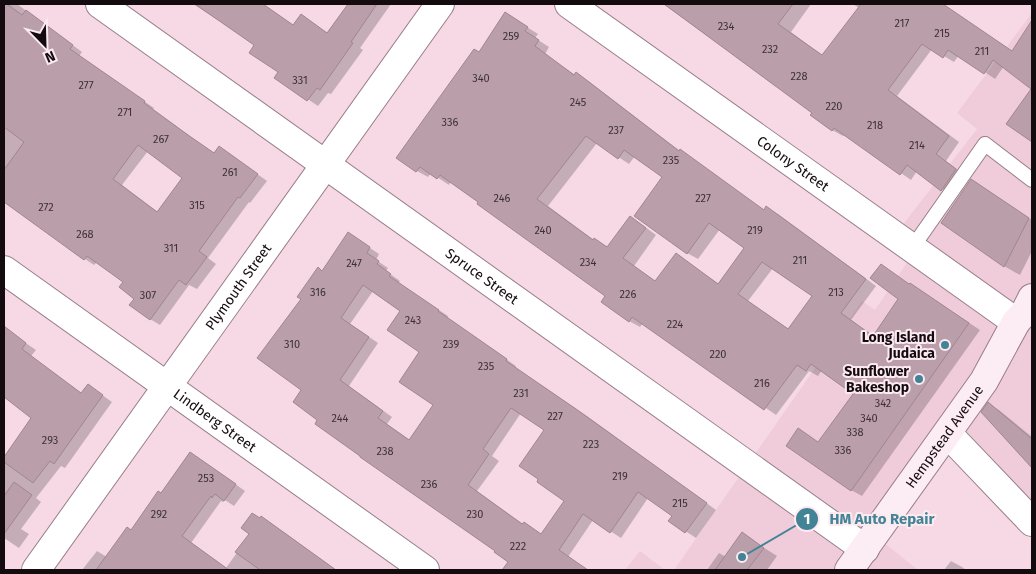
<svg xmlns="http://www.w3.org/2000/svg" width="1036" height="574" font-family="'Fira Sans',sans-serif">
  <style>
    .built { fill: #f0ccdb }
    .shadow { fill: #0003; fill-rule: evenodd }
    .building { fill: #ba9fab; stroke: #a08691; fill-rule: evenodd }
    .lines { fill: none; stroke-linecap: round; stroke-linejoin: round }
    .lane-casing { stroke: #987e89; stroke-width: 16 }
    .street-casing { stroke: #987e89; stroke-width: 30 }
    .secondary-casing { stroke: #987e89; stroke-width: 30 }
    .lane { stroke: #fff; stroke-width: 14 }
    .street { stroke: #fff; stroke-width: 28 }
    .secondary { stroke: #fcecf3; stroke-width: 28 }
    .poi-dot { fill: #438396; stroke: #fceaf1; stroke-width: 2 }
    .labels { text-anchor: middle; stroke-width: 4; stroke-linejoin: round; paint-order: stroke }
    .number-label { font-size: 11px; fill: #3e3036 }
    .street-label { font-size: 14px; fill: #140b0f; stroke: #fceaf1 }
    .poi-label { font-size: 14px; font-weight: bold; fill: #140b0f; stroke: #fceaf1; text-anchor: end }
    .leader { fill: none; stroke: #438396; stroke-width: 2 }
    .callout-dot { fill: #438396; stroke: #fceaf1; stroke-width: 2 }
    .mark-label { font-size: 15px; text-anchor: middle; font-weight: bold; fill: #fff }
    .callout-label { font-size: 15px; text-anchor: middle; font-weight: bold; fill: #438396; stroke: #fceaf1; stroke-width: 4; stroke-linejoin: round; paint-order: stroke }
  </style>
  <rect width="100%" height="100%" fill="#f6d9e5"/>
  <g class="built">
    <polygon points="1032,13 1032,517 953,433 877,537 918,570 674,570 862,301 875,310 912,255 891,240 977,129 957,113"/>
    <polygon points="640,551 665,570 625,570"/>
  </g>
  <g class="shadow">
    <path d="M4,4h13l65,48 -3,4 75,52 -1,1 45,33 17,12 5,-6 47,33 -17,22 -1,-1 -41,56 8,6 -10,13 -9,12 -8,-4 -29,40 -10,-6 -26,-37 -27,-20 -3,3 -9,-6 -81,-58zM148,151l36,27 -26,34 -36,-27z"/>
    <polygon points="193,4 262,4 294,26 301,16 328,33 350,4 391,4 360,48 363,50 331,94 328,93 318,106 276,78 280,72 256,45"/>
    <polygon points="663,4 811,4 791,32 823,56 859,8 853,4 931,4 1013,52 1023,36 1032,41 1032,88 1004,66 995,79 959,55 954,62 932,49 897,96 959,142 946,161 966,176 953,196 917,171 911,180 845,134 843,136 832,130 814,112"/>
    <path d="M516,20l22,14 -3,4 14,9 -4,7 30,21 1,-1 11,6 93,71 85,60 2,-3 11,6 98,72 -25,34 23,17 36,-53 70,46 -118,166 -11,-6 -32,-47 36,-49 -33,-24 -4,6 -9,-5 -33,44 -133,-92 -3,4 -11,-6 -22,-25 -156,-115 -2,4 -18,-12 -3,4 -11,-6 63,-118zM597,143l32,21 6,-8 29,21 23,76 11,6 22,-30 25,19 -26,36 -43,-30 -20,28 -22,-16 22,-31 -15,-11 -11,-7 -22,30 -14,-7 -46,-34zM773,268l40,28 -24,33 -41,-28z"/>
    <polygon points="1032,89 1032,141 1008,124"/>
    <polygon points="972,180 1032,220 1032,251 1020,275 1004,266"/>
    <path d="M358,240l21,14 -3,6 12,8 -2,3 14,10 -2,2 50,33 -1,2 69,48 -1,2 72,48 129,94 -20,28 -26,-17 3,-5 -25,-18 -27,40 -28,-18 -25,37 20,13h-66l-203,-150 -16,-30 20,-118zM373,291l29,19 19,42 13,53 -24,35 -23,-16 5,-7 -43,-31 29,-43 -28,-19zM521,413l25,17 20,71 -24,34 -19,-11 -46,-33 22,-30 -7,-5z"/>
    <polygon points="5,329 36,350 31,356 82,394 88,385 112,402 65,468 61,466 36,498 41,502 21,529 29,534 19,548 4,538 4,459 33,418 4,396 4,331"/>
    <polygon points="988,404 999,410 1032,437 1032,466 982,412"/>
    <polygon points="200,459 245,491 234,506 225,500 223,502 221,501 191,543 226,568 261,519 271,523 336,570 82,570 97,551 107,557 131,531 161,494"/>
    <polygon points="742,534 777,556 767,570 707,570 719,553 726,557"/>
    <polygon points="951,561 962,567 966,570 944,570"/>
  </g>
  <g class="building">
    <path d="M4,4h3l15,11 4,-5 47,35 -3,4 75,52 -1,2 44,32 26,18 5,-7 39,28 -18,24 -2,-1 -39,54 8,6 -11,15 -10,13 -7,-5 -29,40 -21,-15 5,-6 -15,-12 4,-5 -36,-26 -3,4 -80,-58v-32l20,-28 -20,-15zM138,145l44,33 -25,34 -44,-33z"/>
    <polygon points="195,4 263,4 293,25 301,14 327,33 348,4 377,4 351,42 353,43 320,90 317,88 307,101 274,78 278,72 249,53 254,45"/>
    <polygon points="664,4 793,4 778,24 822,55 861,4 943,4 1012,51 1032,20 1032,142 1006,124 1031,89 993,60 984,74 948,50 943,58 922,44 888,90 949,136 936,154 956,169 941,191 907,165 900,175 834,128 832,131 810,115 812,113"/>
    <path d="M505,12l23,15 -3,4 14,9 -4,6 39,29 2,-3 103,79 1,-2 84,61 2,-4 100,73 -25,34 32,23 25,-37 -28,-21 11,-14 28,20 1,-1 59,40 -118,168 -65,-45 12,-18 20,14 35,-48 -42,-30 -5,7 -9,-6 -33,45 -132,-93 -3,5 -28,-20 4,-6 -128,-92 1,-2 -38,-27 -3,4 -17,-12 -4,5 -20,-14 78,-109 5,3zM586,136l32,23 6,-9 38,27 -28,39 53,38 22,-31 35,25 -26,36 -42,-31 -21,28 -32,-23 23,-30 -16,-12 -23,31 -13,-9 -1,2 -56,-41zM762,262l50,34 -24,33 -50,-35z"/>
    <polygon points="971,179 1029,218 1004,267 941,223"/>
    <path d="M348,232l22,15 -3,6 12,8 -2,3 14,10 -2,2 50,34 -1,1 69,48 -1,2 70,48 131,94 -22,30 -17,-12 4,-5 -34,-24 -28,41 -27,-19 -24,36 29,20h-86l6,-8 -14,-10 1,-1 -135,-94v-1l-45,-32 2,-4 -24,-18 8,-12 -44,-32 44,-59 -4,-2 21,-30 4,4zM363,285l37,26 -13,19 32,22 -20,30 34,23 -24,35 -31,-22 5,-7 -43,-31 29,-43 -28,-19zM511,408l33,22 -25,36 19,13 -1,3 27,19 -23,33 -17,-12 -2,2 -54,-39 21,-31 -6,-5z"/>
    <polygon points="4,326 26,343 22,349 81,393 88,384 103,395 54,464 50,461 33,483 4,462 4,457 31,418 4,397"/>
    <polygon points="988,402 1032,439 1032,468 981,412"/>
    <polygon points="190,452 236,484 224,501 215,494 212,498 211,496 182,536 229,570 96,570 127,527 131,530 158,491 161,493"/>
    <polygon points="14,482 32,495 4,534 4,496"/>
    <polygon points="252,513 260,518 261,516 336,570 260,570 235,552 249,534 241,528"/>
    <polygon points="742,532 764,548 747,570 715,570"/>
  </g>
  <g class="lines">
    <defs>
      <polyline id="lane" points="912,248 985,144 1032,180"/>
      <g id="street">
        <path id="s1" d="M100,4l765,545"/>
        <path id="s2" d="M569,4l447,318"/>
        <path id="s3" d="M4,270l421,300"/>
        <polyline points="948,434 1032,522"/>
        <path id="s4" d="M36,570l404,-566"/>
      </g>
      <g id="secondary">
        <path id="s5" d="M849,570l135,-189 32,-59 9,-10 7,-14"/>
      </g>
    </defs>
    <use href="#lane" class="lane-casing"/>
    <use href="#street" class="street-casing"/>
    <use href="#secondary" class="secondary-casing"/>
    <use href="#lane" class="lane"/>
    <use href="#street" class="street"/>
    <use href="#secondary" class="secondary"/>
  </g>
  <g class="poi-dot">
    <circle cx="945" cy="345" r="5"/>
    <circle cx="919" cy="379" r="5"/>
  </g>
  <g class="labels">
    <g class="number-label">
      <text x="902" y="27">217</text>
      <text x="726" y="30">234</text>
      <text x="942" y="37">215</text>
      <text x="511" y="40">259</text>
      <text x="770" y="53">232</text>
      <text x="982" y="55">211</text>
      <text x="799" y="80">228</text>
      <text x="481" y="82">340</text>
      <text x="300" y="84">331</text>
      <text x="86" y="89">277</text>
      <text x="578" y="106">245</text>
      <text x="834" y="110">220</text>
      <text x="125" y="116">271</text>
      <text x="450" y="126">336</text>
      <text x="875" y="129">218</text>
      <text x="616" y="134">237</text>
      <text x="161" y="143">267</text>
      <text x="917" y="149">214</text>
      <text x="671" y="164">235</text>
      <text x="230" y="176">261</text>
      <text x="502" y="202">246</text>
      <text x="703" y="202">227</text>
      <text x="197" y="209">315</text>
      <text x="46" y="211">272</text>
      <text x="543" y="234">240</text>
      <text x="755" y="234">219</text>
      <text x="85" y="238">268</text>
      <text x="171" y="252">311</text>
      <text x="800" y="264">211</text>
      <text x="588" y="266">234</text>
      <text x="354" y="267">247</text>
      <text x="318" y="296">316</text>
      <text x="836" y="296">213</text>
      <text x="628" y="298">226</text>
      <text x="148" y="299">307</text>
      <text x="413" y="324">243</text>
      <text x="675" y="328">224</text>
      <text x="292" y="348">310</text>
      <text x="451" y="348">239</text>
      <text x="718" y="358">220</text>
      <text x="486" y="370">235</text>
      <text x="762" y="387">216</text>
      <text x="521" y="397">231</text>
      <text x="883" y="407">342</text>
      <text x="555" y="420">227</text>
      <text x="340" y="422">244</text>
      <text x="869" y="422">340</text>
      <text x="855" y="436">338</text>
      <text x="50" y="444">293</text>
      <text x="591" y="448">223</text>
      <text x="843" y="454">336</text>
      <text x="385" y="455">238</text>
      <text x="620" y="480">219</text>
      <text x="206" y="482">253</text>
      <text x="429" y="488">236</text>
      <text x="680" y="507">215</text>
      <text x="159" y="518">292</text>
      <text x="475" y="518">230</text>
      <text x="518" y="550">222</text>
    </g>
    <g class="street-label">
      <text dy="5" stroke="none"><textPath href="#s2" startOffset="275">Colony Street</textPath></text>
      <text dy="5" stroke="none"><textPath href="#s1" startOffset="469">Spruce Street</textPath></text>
      <text dy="5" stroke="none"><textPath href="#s4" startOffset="348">Plymouth Street</textPath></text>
      <text dy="5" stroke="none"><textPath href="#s3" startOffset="259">Lindberg Street</textPath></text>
      <text dy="5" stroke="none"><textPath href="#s5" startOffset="164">Hempstead Avenue</textPath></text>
    </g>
    <g class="poi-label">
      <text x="935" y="342">Long Island<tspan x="935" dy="16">Judaica</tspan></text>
      <text x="909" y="376">Sunflower<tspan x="909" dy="16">Bakeshop</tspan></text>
    </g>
  </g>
  <path class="leader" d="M742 557L807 519"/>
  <g class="callout-dot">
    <circle cx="742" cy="557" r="5"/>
    <circle cx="807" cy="519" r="12"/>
  </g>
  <g class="mark-label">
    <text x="807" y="524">1</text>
  </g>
  <g class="callout-label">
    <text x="882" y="524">HM Auto Repair</text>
  </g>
  <rect width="1036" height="574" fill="none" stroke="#140b0f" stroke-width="10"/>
  <g transform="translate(45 45) rotate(157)" stroke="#fceaf1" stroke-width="4" paint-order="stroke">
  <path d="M0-4L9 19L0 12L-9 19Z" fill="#140b0f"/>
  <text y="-8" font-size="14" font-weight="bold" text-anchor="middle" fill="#140b0f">N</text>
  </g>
</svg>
